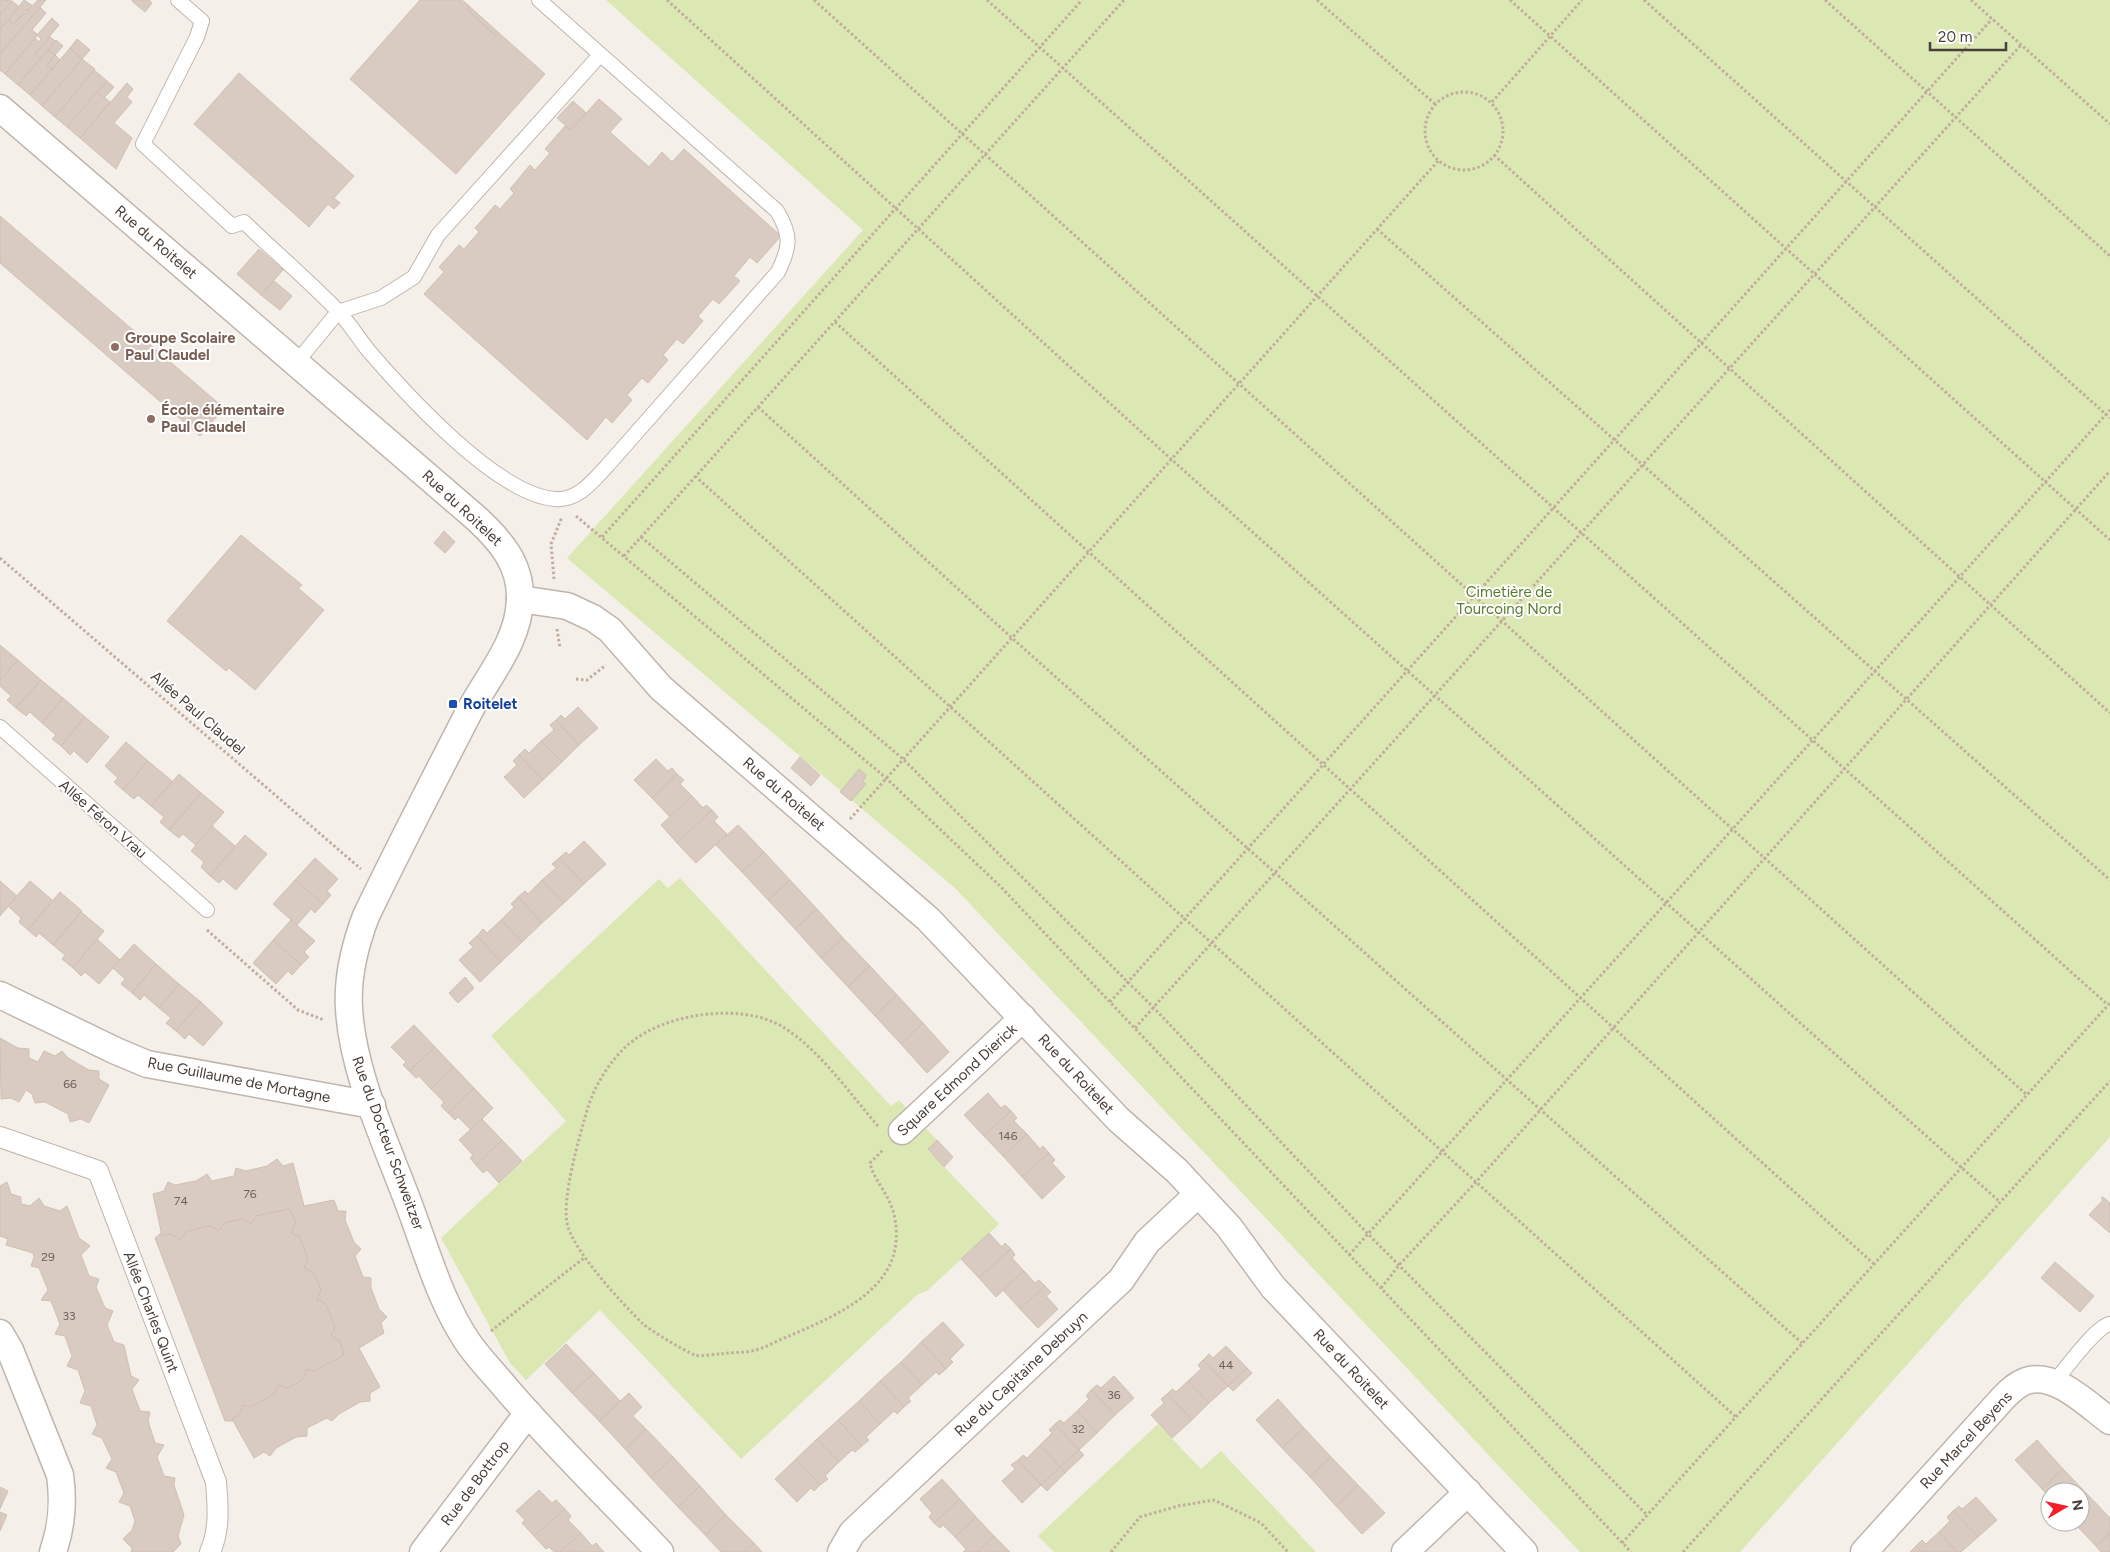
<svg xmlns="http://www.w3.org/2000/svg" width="2110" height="1552" font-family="Figtree,sans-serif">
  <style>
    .green { fill: #dbe8b3 }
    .building { fill: #d9cbc2; stroke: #d1bfb2 }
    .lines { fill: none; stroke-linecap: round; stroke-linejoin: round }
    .service-casing { stroke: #c0b5ac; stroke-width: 16 }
    .pedestrian-casing { stroke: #c0b5ac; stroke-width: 22 }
    .minor-casing { stroke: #c0b5ac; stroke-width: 29 }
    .path { stroke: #c2ad9d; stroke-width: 3; stroke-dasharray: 2.5 2.5; stroke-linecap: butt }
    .service { stroke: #fff; stroke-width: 14 }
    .pedestrian { stroke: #fff; stroke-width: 20 }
    .minor { stroke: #fff; stroke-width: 26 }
    .education-dot { fill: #8d6e63; stroke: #fff; stroke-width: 2 }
    .transit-dot { fill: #1a4fb4; stroke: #fff; stroke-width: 2 }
    .labels { text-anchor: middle; stroke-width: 4; stroke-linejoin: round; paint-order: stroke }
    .number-label { font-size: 12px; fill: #6d625a }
    .street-label { font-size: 15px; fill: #493f38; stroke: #fff }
    .education-label { font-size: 15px; font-weight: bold; fill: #785e54; stroke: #fff; text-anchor: start }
    .park-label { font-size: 15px; fill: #5a7b2b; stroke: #fff }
    .transit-label { font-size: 15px; font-weight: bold; fill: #164399; stroke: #fff; text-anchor: start }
  </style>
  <rect width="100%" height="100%" fill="#f5efea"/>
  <g class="green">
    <polygon points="606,0 2110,0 2110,1137 1740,1552 1580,1552 955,888 567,558 863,230"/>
    <polygon points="680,878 891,1106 899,1100 937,1140 928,1150 999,1224 928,1290 917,1295 741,1459 600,1310 526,1380 510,1363 441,1238 566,1121 491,1036 659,879 668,888"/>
    <polygon points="1158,1424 1201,1469 1221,1451 1316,1552 1054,1552 1038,1536"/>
  </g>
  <g class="building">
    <polygon points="0,0 12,1 0,15"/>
    <polygon points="24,0 33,6 28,12 26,10 13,25 8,19"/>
    <polygon points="38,0 46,0 0,54 0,29 8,19 13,25"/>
    <polygon points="133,0 149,0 152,3 145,12 132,1"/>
    <polygon points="420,0 462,0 469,6 467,9 496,36 499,33 545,74 456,174 350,79"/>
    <polygon points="12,1 19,7 0,29 0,15"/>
    <polygon points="469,6 499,33 496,36 467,9"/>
    <polygon points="40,7 46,13 32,30 38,35 5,74 0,70 0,54"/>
    <polygon points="52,18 59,25 35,54 40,59 18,85 5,74 35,38 39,42 41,39 37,35"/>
    <polygon points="50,37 55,41 40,59 35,54"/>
    <polygon points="77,39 90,50 82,59 70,48"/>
    <polygon points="56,40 63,46 55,55 48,50"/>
    <polygon points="70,48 82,59 42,106 30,95"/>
    <polygon points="48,50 55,55 47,65 52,69 30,95 18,85"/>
    <polygon points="55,55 60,60 52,69 47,65"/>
    <polygon points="82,59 95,69 55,117 42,106"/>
    <polygon points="94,70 107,81 67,127 55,117"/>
    <polygon points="239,73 354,176 334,198 340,203 334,209 328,204 309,227 194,124"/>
    <polygon points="107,81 114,87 104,98 97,92"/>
    <polygon points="127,83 133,89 127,97 132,102 114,123 132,138 116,169 80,138"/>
    <polygon points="97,92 110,102 80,138 67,127"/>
    <polygon points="599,99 622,119 610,132 649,167 662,152 672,162 684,149 781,236 757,263 750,257 734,276 740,281 719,304 713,299 698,316 703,321 683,344 677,339 663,355 668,360 648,383 642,378 627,395 632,400 612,423 606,417 587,440 424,294 444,272 439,267 459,245 464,249 479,232 475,228 495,205 500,209 514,193 510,189 530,165 535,170 550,153 545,149 565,126 571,130"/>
    <polygon points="573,101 586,113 571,130 557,118"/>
    <polygon points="0,216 224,408 200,436 0,263"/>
    <polygon points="259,249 283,270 261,295 237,274"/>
    <polygon points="274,281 292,296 280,310 261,295"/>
    <polygon points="444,531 455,542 445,553 434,543"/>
    <polygon points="241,535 302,585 298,588 324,610 255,690 229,668 226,671 167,621"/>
    <polygon points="0,645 18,660 0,680"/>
    <polygon points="18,660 41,680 16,708 7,700 11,696 0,686 0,680"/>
    <polygon points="41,680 63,698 42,723 30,712 26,716 16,708"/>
    <polygon points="63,698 85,717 61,746 52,739 56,735 42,723"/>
    <polygon points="578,707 598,728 579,745 556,720 561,715 565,719"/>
    <polygon points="85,717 109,737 87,763 74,751 70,755 61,746"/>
    <polygon points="556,720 579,745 562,762 541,741 554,730 550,725"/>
    <polygon points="541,741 562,762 543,780 519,755 525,749 529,753"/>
    <polygon points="126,742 148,761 123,790 114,782 118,778 105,766"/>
    <polygon points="519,755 543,780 524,798 504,777 517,765 513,761"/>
    <polygon points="800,757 820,775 811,786 791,768"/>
    <polygon points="656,759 668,771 672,768 677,774 652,798 634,780"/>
    <polygon points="148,761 172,781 151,806 138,795 134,799 123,790"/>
    <polygon points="859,769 866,775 863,782 866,784 851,801 840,792"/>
    <polygon points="179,774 201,793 169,830 160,822 164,817 151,806"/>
    <polygon points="677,774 684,780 680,784 692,796 670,817 652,798"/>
    <polygon points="201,793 224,812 196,845 183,834 179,838 169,830"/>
    <polygon points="692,796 703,808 706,805 712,810 677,843 661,825"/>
    <polygon points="712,810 718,817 714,821 727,834 696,863 677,843"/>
    <polygon points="738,825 764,852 742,872 716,845"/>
    <polygon points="212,826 235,846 210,876 201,867 204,862 191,851"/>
    <polygon points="245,835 267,854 236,890 223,879 219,883 210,876"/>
    <polygon points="584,841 606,864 584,884 559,858 566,852 569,855"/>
    <polygon points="764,852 790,880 768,900 742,872"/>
    <polygon points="315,858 338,879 327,891 331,895 323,904 295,880"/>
    <polygon points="559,858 584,884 564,903 542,880 556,868 552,864"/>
    <polygon points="295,880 323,904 315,913 311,909 297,925 273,904"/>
    <polygon points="542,880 564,903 542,923 518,897 525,891 528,894"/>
    <polygon points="790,880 817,909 795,929 768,900"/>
    <polygon points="0,881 17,896 0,916"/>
    <polygon points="30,881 52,900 28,930 19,922 21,918 8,906"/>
    <polygon points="60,892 82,911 53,945 39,933 36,937 28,930"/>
    <polygon points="518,897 542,923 522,942 501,920 514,907 511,904"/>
    <polygon points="817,909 843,938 821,958 795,929"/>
    <polygon points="81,912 104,931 73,968 62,959 65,955 53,945"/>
    <polygon points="291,920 315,941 304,952 309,957 301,965 273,940"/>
    <polygon points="501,920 522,942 501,962 477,936 483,929 487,933"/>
    <polygon points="477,936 501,962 480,982 459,960 473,947 469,943"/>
    <polygon points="843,938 870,966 848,987 821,958"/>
    <polygon points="97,939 120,960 99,984 85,972 81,976 73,968"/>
    <polygon points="273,940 301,965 292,975 288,971 276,984 253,963"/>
    <polygon points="134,944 156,964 132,993 121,984 125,979 113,968"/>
    <polygon points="156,964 179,984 159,1008 144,995 140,1000 132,993"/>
    <polygon points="870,966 897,995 875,1016 848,987"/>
    <polygon points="465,977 474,988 458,1003 449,993"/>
    <polygon points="179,984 201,1002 176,1031 166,1023 171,1018 159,1008"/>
    <polygon points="897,995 923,1023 901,1044 875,1016"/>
    <polygon points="201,1002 223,1023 203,1046 189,1034 185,1039 176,1031"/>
    <polygon points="923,1023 949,1052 927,1073 901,1044"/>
    <polygon points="414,1025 435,1047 409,1071 403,1065 406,1062 391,1047"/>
    <polygon points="0,1038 18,1048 29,1049 29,1058 38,1062 44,1051 55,1056 62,1051 68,1058 89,1070 99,1071 99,1079 109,1085 89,1123 81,1119 70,1122 68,1114 45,1102 35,1103 32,1094 26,1090 19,1102 11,1098 1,1099"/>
    <polygon points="435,1047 454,1067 431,1089 419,1076 416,1078 409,1071"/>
    <polygon points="454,1067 474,1088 448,1113 441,1106 444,1102 431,1089"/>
    <polygon points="474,1088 493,1108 471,1130 458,1117 455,1120 448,1113"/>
    <polygon points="988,1093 1001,1108 1005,1105 1011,1111 984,1136 964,1115"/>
    <polygon points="1011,1111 1017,1118 1014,1121 1027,1134 1003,1156 984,1136"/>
    <polygon points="482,1119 502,1140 476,1165 470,1158 473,1155 459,1140"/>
    <polygon points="1027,1134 1040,1149 1043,1146 1049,1153 1022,1177 1003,1156"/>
    <polygon points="502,1140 522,1161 499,1183 487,1170 483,1173 476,1165"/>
    <polygon points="937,1140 953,1157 944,1167 928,1149"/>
    <polygon points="1049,1153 1055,1160 1052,1163 1065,1177 1042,1199 1022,1177"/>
    <polygon points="277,1159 283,1166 293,1163 304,1206 334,1200 338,1211 346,1211 345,1220 354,1242 361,1249 355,1256 363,1277 371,1278 371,1288 379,1309 387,1317 381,1323 384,1333 359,1348 380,1387 370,1393 370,1401 360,1402 339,1414 332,1421 327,1418 307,1428 307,1436 296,1437 276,1448 270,1456 264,1452 254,1458 232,1419 240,1414 243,1405 251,1407 274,1394 278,1385 288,1388 303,1379 307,1369 314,1371 344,1355 340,1341 331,1336 335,1327 325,1303 317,1300 321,1290 314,1273 304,1268 308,1259 299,1236 291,1233 296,1222 289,1209 256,1216 251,1224 243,1219 224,1223 219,1231 210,1226 187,1231 180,1240 171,1234 162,1236 153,1194 164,1191 168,1182 175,1185 196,1181 207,1174 212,1181 234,1176 236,1168 246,1171 267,1166"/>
    <polygon points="7,1182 11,1194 21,1197 21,1204 30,1206 39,1198 44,1206 60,1211 67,1206 79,1238 90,1246 81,1255 89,1276 99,1279 96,1287 105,1308 113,1311 107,1325 114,1342 124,1345 131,1376 139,1380 132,1389 140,1411 150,1412 148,1421 155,1443 164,1445 157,1457 164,1476 175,1478 174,1485 184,1515 178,1536 181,1544 173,1552 131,1552 132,1548 123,1539 132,1530 135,1521 130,1506 119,1502 124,1493 116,1472 106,1468 112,1459 102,1438 92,1434 97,1425 91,1406 80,1403 85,1391 78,1370 67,1366 72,1356 65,1336 55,1334 60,1324 51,1301 41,1300 48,1290 39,1268 31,1266 34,1257 33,1253 6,1245 8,1239 0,1236 0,1186"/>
    <polygon points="2103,1197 2110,1203 2110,1233 2089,1215 2103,1200 2101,1198"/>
    <polygon points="289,1209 296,1222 291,1233 299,1236 308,1259 304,1268 314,1273 321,1290 317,1300 325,1303 335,1327 331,1336 340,1341 344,1355 314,1371 307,1369 303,1379 288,1388 278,1385 274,1394 251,1407 243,1405 240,1414 232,1419 233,1421 225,1421 155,1238 161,1233 162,1236 171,1234 180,1240 187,1231 210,1226 219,1231 224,1223 243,1219 251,1224 256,1216"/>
    <polygon points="989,1233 1002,1247 1005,1243 1011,1249 979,1278 961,1259"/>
    <polygon points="1011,1249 1015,1255 1012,1258 1024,1271 996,1297 979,1278"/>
    <polygon points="2055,1262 2094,1296 2080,1312 2041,1278"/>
    <polygon points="1024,1271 1035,1283 1039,1280 1045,1286 1020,1309 1003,1290"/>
    <polygon points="1045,1286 1051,1292 1046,1296 1058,1309 1038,1328 1020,1309"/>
    <polygon points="943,1322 964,1345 950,1359 953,1362 946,1369 921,1342"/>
    <polygon points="921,1342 946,1369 939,1375 936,1372 922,1385 901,1362"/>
    <polygon points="566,1344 594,1373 572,1393 545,1364"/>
    <polygon points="1226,1346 1247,1368 1228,1386 1203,1360 1209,1354 1213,1358"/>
    <polygon points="1203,1360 1228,1386 1209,1403 1188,1381 1201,1369 1198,1365"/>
    <polygon points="901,1362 922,1385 908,1398 911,1401 904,1407 880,1381"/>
    <polygon points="1247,1368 1252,1373 1233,1391 1228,1386"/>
    <polygon points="594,1373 620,1401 599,1421 572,1393"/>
    <polygon points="1114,1376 1134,1398 1115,1415 1091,1390 1097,1385 1101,1388"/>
    <polygon points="880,1381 904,1407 897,1414 894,1411 880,1424 859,1401"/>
    <polygon points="1188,1381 1209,1403 1192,1420 1167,1394 1172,1389 1176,1392"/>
    <polygon points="1091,1390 1115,1415 1097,1433 1077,1411 1089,1399 1086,1396"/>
    <polygon points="629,1393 642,1407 633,1416 646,1429 625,1449 599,1421"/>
    <polygon points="1167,1394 1192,1420 1172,1438 1151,1415 1164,1403 1161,1399"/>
    <polygon points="1278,1399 1304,1428 1282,1448 1256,1420"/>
    <polygon points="859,1401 880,1424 866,1437 869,1440 862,1446 838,1420"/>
    <polygon points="1077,1411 1097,1433 1079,1450 1055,1424 1060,1420 1064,1423"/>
    <polygon points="838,1420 862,1446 855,1452 852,1450 839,1462 817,1439"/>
    <polygon points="1055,1424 1079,1450 1060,1467 1040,1445 1052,1433 1049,1430"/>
    <polygon points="1304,1428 1331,1457 1310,1477 1282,1448"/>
    <polygon points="646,1429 673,1457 651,1478 625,1449"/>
    <polygon points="817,1439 839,1462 825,1476 828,1479 820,1485 796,1459"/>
    <polygon points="2037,1440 2063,1469 2042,1489 2015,1460"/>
    <polygon points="1040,1445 1060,1467 1041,1485 1018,1460 1023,1455 1027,1458"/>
    <polygon points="1079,1450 1084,1455 1065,1473 1060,1467"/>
    <polygon points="673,1457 700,1486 678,1507 651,1478"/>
    <polygon points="1331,1457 1358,1485 1336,1506 1310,1477"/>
    <polygon points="796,1459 820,1485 814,1491 811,1488 797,1502 775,1479"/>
    <polygon points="1018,1460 1041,1485 1022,1503 1002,1481 1015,1469 1011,1465"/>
    <polygon points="1060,1467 1065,1473 1047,1491 1041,1485"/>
    <polygon points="2063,1469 2090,1497 2080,1507 2080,1492 2050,1492 2050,1498 2042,1489"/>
    <polygon points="942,1479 960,1499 934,1523 929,1517 932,1513 920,1499"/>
    <polygon points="1358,1485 1385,1513 1362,1534 1336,1506"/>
    <polygon points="700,1486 726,1515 705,1535 678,1507"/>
    <polygon points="0,1487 8,1491 0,1509"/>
    <polygon points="539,1490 552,1503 556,1500 565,1509 534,1536 522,1523 525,1520 516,1511"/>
    <polygon points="1976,1497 1997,1520 1978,1537 1953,1511 1959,1506 1962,1509"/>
    <polygon points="2090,1497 2110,1518 2110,1533 2096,1546 2073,1522 2080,1522 2080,1507"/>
    <polygon points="960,1499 976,1517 955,1537 943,1525 940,1528 934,1523"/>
    <polygon points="565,1509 571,1516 568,1520 581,1533 560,1552 554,1552 549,1547 546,1549 534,1536"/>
    <polygon points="1953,1511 1978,1537 1961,1552 1957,1552 1939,1532 1950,1521 1947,1517"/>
    <polygon points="0,1512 7,1515 0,1531"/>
    <polygon points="726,1515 754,1543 745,1552 721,1552 705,1535"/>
    <polygon points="976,1517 994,1536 977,1552 963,1552 966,1549 955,1537"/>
    <polygon points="1939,1532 1957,1552 1922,1552 1916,1546 1922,1540 1926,1544"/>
    <polygon points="581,1533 592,1546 596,1543 604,1552 560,1552"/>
    <polygon points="2110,1533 2110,1552 2101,1552 2096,1546"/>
    <polygon points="994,1536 1010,1552 977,1552"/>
    <polygon points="754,1543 762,1552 745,1552"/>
    <polygon points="1916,1546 1922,1552 1910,1552"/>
  </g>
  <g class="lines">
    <defs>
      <g id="service">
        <path d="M178,0l24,21 -5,16 -54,107 89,82 12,-4c31,30 64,58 94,89 11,12 20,26 30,39 37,43 129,145 187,149 23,2 38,-18 52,-33l171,-194c12,-25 14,-36 -1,-61l-238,-211"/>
        <polyline points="296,363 338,312 381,298 414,277 438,235 600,55"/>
        <polyline points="0,727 207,910"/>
        <path d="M2054,1382c11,-12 42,-56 56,-58"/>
      </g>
      <path id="pedestrian" d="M0,1137l98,34 118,311c2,24 4,48 -6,70"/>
      <g id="minor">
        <path d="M0,108l476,410c24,22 45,46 44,81 -1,43 -32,77 -51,113 -35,68 -70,135 -103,204 -11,29 -19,60 -17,92 3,63 37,135 59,194 18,47 32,100 61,142 12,17 28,33 41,49 48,55 100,106 150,159"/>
        <polyline points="520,599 567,606 593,618 610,630 661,688 928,919 1119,1120 1177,1171 1229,1227 1273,1287 1524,1552"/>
        <polyline points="0,995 116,1051 147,1064 372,1105"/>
        <polyline points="902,1131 1023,1018"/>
        <path d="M0,1333l10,17 50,125c4,28 2,51 -7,77"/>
        <polyline points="423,1552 528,1413"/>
        <polyline points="841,1552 852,1533 872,1514 1121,1280 1147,1242 1198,1194"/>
        <polyline points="1405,1552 1468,1492"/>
        <path d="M1864,1552l140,-155c6,-6 13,-13 22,-16 29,-10 62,24 84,40"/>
      </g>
    </defs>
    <use href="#service" class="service-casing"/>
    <use href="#pedestrian" class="pedestrian-casing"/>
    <use href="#minor" class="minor-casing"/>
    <g class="path">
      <polyline points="667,0 1171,459 2000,1202"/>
      <polyline points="814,0 2027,1095"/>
      <polyline points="987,0 2108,1005"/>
      <polyline points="1317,0 1435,104"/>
      <polyline points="1510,0 2110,540"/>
      <polyline points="1644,0 2110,418"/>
      <polyline points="1825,0 2110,256"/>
      <polyline points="1971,0 2110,124"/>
      <circle cx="1464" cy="131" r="39"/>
      <polyline points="1492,102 1582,0"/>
      <polyline points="1494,155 2110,713"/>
      <polyline points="1377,229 2110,880"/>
      <polyline points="835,322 1874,1264"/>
      <polyline points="758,407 1012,638 1802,1343"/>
      <polyline points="695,476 1736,1417"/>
      <polyline points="576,516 886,778 1000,886 1631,1552"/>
      <polyline points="602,537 1082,0"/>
      <polyline points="641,537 903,759 1153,1007 1368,1234 1647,1515"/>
      <polyline points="624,556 1124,0"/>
      <polyline points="0,558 361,869"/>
      <polyline points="554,579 551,544 562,517"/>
      <polyline points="557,629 560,648"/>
      <polyline points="576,679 587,680 606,665"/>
      <polyline points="850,819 1438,161"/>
      <polyline points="207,930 298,1010 324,1020"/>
      <polyline points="1110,1002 1992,19"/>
      <polyline points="1135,1028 2021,45"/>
      <path d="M878,1126c-28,-32 -58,-76 -95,-99 -41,-25 -118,-14 -154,17 -18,15 -34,41 -41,63 -8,28 -28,94 -20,120 9,28 54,76 75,97 7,6 43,28 52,31 7,2 18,-1 26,-1 11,-2 24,-1 35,-4 11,-3 22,-10 33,-14 39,-17 97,-40 106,-87 3,-16 1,-36 -7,-50 -6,-13 -15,-22 -18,-36l14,-14"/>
      <polyline points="1349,1255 2110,410"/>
      <polyline points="1381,1288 1400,1264 1476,1182 2110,471"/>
      <polyline points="491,1331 584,1258"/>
      <polyline points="1622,1543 2110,1003"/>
      <polyline points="1111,1552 1140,1517 1178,1506 1214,1500 1261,1523 1288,1552"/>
      <polyline points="1683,1552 2110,1081"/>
    </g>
    <use href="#service" class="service"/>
    <use href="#pedestrian" class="pedestrian"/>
    <use href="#minor" class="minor"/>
  </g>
  <g class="education-dot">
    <circle cx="115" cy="347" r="5"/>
    <circle cx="151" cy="419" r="5"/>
  </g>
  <rect class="transit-dot" x="448" y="699" width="10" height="10" rx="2.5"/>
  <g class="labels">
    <g class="number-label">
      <text x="70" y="1088">66</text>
      <text x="1008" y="1140">146</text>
      <text x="250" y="1198">76</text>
      <text x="181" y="1205">74</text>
      <text x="48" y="1261">29</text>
      <text x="69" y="1320">33</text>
      <text x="1226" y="1369">44</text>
      <text x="1114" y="1399">36</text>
      <text x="1078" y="1433">32</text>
    </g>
    <g class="street-label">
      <text transform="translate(156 242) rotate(41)" y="5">Rue du Roitelet</text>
      <text transform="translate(462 508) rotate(43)" y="5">Rue du Roitelet</text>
      <text transform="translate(198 713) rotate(41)" y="5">Allée Paul Claudel</text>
      <text transform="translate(784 794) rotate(41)" y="5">Rue du Roitelet</text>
      <text transform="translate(103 819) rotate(41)" y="5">Allée Féron Vrau</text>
      <text transform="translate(1076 1074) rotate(47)" y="5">Rue du Roitelet</text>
      <text transform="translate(239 1080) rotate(11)" y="5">Rue Guillaume de Mortagne</text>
      <text transform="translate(957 1080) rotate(-43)" y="5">Square Edmond Dierick</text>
      <text transform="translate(388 1143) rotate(70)" y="5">Rue du Docteur Schweitzer</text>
      <text transform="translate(151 1312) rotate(69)" y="5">Allée Charles Quint</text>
      <text transform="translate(1351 1369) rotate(47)" y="5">Rue du Roitelet</text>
      <text transform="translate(1021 1374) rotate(-43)" y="5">Rue du Capitaine Debruyn</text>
      <text transform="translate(1966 1440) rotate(-47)" y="5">Rue Marcel Beyens</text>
      <text transform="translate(475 1483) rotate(-53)" y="5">Rue de Bottrop</text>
    </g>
    <g class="education-label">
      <text x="125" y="343">Groupe Scolaire<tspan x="125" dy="17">Paul Claudel</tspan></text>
      <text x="161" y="415">École élémentaire<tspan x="161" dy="17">Paul Claudel</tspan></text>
    </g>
    <g class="park-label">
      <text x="1509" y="597">Cimetière de<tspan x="1509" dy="17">Tourcoing Nord</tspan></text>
    </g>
    <g class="transit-label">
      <text x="463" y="709">Roitelet</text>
    </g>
  </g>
  <g transform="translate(2065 1507) rotate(81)"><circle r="24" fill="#ffffff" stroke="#b6b2af"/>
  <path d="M0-4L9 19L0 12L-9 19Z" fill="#f81e2a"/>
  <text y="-8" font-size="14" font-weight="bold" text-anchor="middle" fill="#493f38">N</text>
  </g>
  <path d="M1930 42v8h76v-8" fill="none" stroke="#493f38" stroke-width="2.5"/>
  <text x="1938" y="42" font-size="15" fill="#493f38" stroke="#ffffff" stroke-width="4" paint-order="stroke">20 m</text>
</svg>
